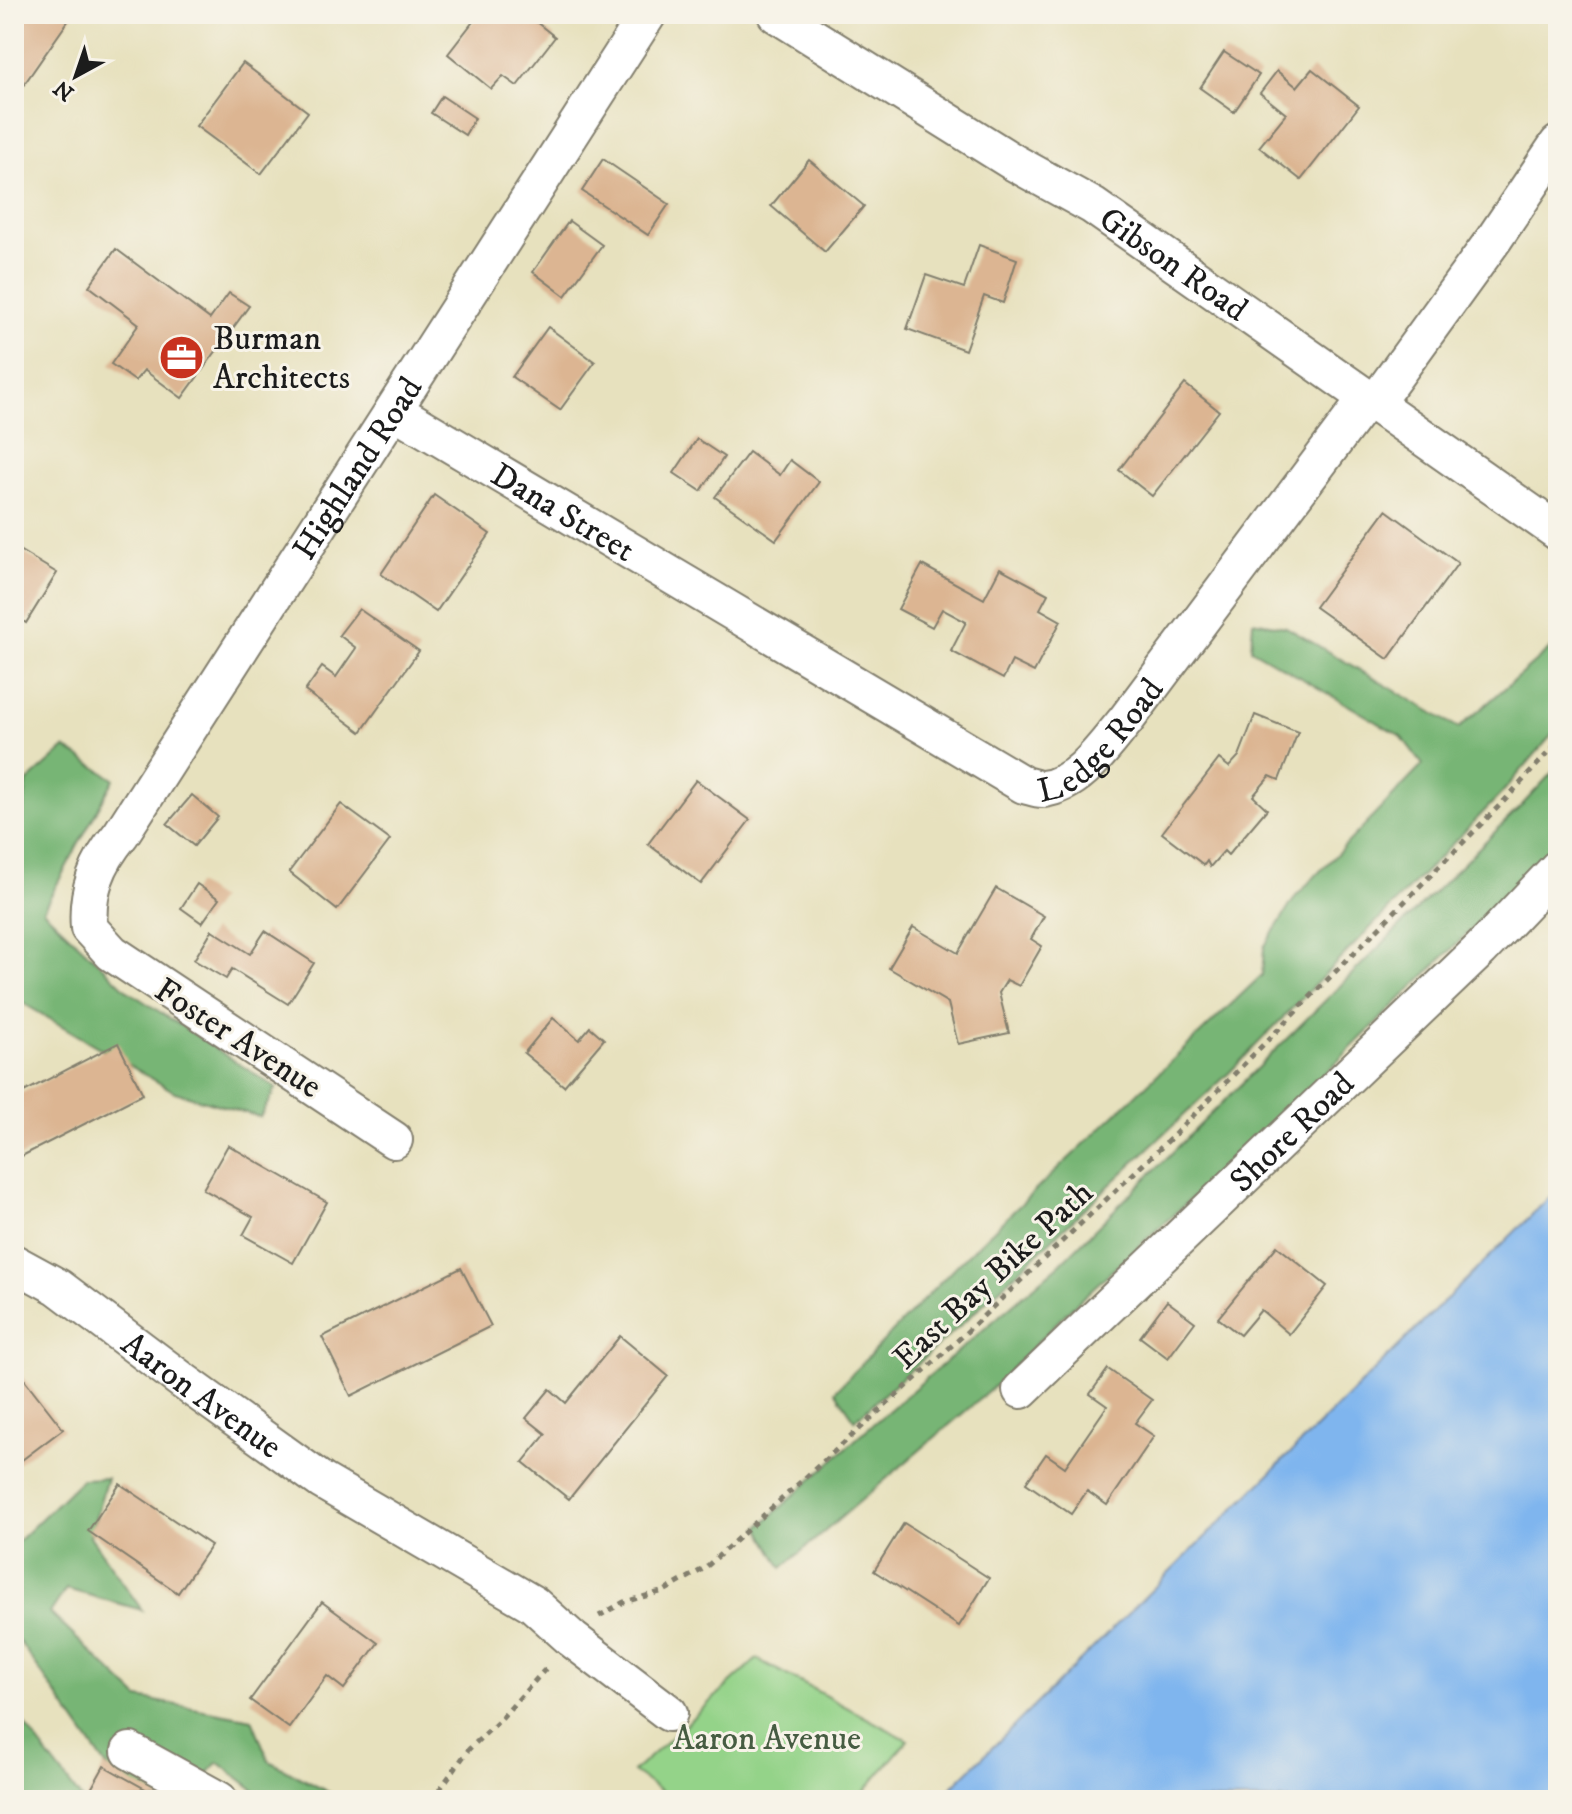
<svg xmlns="http://www.w3.org/2000/svg" width="1572" height="1814" font-family="'IM FELL DW Pica',serif">
  <style>
    .green { fill: #94d389; stroke: #587852; stroke-width: 2 }
    .forest { fill: #77b575; stroke: #4a6848; stroke-width: 2 }
    .water { fill: #7fb5ee; stroke: #4e6885; stroke-width: 2 }
    .building { fill: #dcb592 }
    .lines { fill: none; stroke-linecap: round; stroke-linejoin: round }
    .minor-casing { stroke: #827e6d; stroke-width: 40 }
    .path { stroke: #827e6d; stroke-width: 5; stroke-dasharray: 6 6; stroke-linecap: butt }
    .minor { stroke: #fff; stroke-width: 36 }
    .labels { text-anchor: middle; stroke-width: 6; stroke-linejoin: round; paint-order: stroke }
    .street-label { font-size: 34px; fill: #1c1c1c; stroke: #f7f3e8 }
    .poi-label { font-size: 34px; fill: #1c1c1c; stroke: #f7f3e8; text-anchor: start }
    .park-label { font-size: 34px; fill: #465c42; stroke: #f7f3e8 }
  </style>
  <rect width="100%" height="100%" fill="#f7f3e8"/>
  <filter id="ink" filterUnits="userSpaceOnUse"><feTurbulence type="fractalNoise" baseFrequency=".0125" numOctaves="2"/><feDisplacementMap in="SourceGraphic" scale="16" xChannelSelector="R" yChannelSelector="G"/><feConvolveMatrix kernelMatrix="1 2 1 2 8 2 1 2 1" color-interpolation-filters="sRGB"/></filter>
  <filter id="wash" filterUnits="userSpaceOnUse"><feTurbulence type="fractalNoise" baseFrequency=".006" numOctaves="4" result="noise"/><feDisplacementMap in="SourceGraphic" scale="32" xChannelSelector="R" yChannelSelector="G"/><feGaussianBlur stdDeviation="1.8" result="paint"/><feColorMatrix in="noise" values="0 0 0 0 0 0 0 0 0 0 0 0 0 0 0 0 0 1.4 0 .05"/><feComposite in="paint" operator="in"/></filter>
  <g filter="url(#wash)">
    <rect width="100%" height="100%" fill="#e7e1be"/>
    <polygon class="green" points="757,1659 908,1740 857,1800 674,1800 633,1772"/>
    <g class="forest">
      <polygon points="1253,621 1286,627 1459,728 1558,642 1558,728 1501,794 1229,1073 963,1323 855,1420 835,1391 961,1261 1262,975 1264,947 1296,896 1423,765 1401,736 1251,649"/>
      <polygon points="65,748 114,779 43,910 128,991 276,1088 260,1117 175,1092 14,998 14,878 27,782"/>
      <polygon points="1558,766 1558,841 1535,867 1287,1111 1069,1310 996,1385 782,1568 759,1527 866,1430 1060,1264 1523,804"/>
      <polygon points="107,1478 90,1536 142,1610 66,1589 50,1613 139,1698 252,1719 269,1761 343,1800 267,1800 218,1762 185,1800 130,1800 21,1644 14,1638 14,1542 16,1543 82,1479"/>
      <polygon points="14,1711 82,1800 14,1800"/>
    </g>
    <polygon class="water" points="1558,1189 1558,1800 939,1800"/>
    <g id="blocks">
      <g class="building">
        <polygon points="14,14 73,14 18,93 14,90"/>
        <polygon points="479,14 526,14 555,37 517,86 503,76 491,89 448,54"/>
        <polygon points="1224,52 1259,75 1234,112 1200,88"/>
        <polygon points="243,63 308,112 261,174 196,126"/>
        <polygon points="1312,69 1359,106 1301,180 1259,147 1286,114 1260,93 1277,71 1297,87"/>
        <polygon points="442,96 475,118 465,135 431,113"/>
        <polygon points="603,159 669,204 648,235 582,191"/>
        <polygon points="809,160 864,206 825,252 771,206"/>
        <polygon points="569,221 602,245 565,296 533,272"/>
        <polygon points="979,245 1017,259 1003,303 984,296 965,350 907,329 926,275 964,288"/>
        <polygon points="116,249 210,319 229,293 249,306 182,398 144,370 135,381 111,364 139,324 89,286"/>
        <polygon points="548,327 595,362 560,410 512,377"/>
        <polygon points="1185,384 1219,411 1152,496 1119,470"/>
        <polygon points="697,439 724,457 701,491 674,473"/>
        <polygon points="749,452 780,475 790,460 819,482 776,540 715,497"/>
        <polygon points="434,495 490,534 436,612 381,574"/>
        <polygon points="1386,510 1458,563 1388,659 1315,607"/>
        <polygon points="14,547 57,573 26,623 14,615"/>
        <polygon points="922,565 984,599 1000,568 1048,594 1040,609 1061,621 1034,672 1012,661 1003,679 951,651 966,622 942,609 932,627 898,609"/>
        <polygon points="359,609 419,651 361,732 305,691 322,667 336,677 356,648 339,635"/>
        <polygon points="1255,715 1298,732 1279,780 1270,776 1253,796 1267,809 1228,855 1224,851 1210,867 1207,861 1204,865 1162,833 1219,759 1229,767 1239,756"/>
        <polygon points="696,780 750,820 701,884 648,844"/>
        <polygon points="192,795 218,817 194,846 167,824"/>
        <polygon points="341,804 390,840 337,910 289,872"/>
        <polygon points="197,884 219,899 202,923 181,908"/>
        <polygon points="996,888 1044,916 1031,939 1042,946 1019,986 1007,980 999,993 1009,1033 958,1044 948,1003 889,968 913,927 958,953"/>
        <polygon points="212,930 250,954 265,931 314,963 288,1004 232,969 226,979 194,960"/>
        <polygon points="553,1018 579,1040 590,1027 604,1039 564,1086 524,1053"/>
        <polygon points="118,1043 143,1094 14,1160 14,1097"/>
        <polygon points="228,1145 327,1202 293,1263 243,1235 253,1217 203,1189"/>
        <polygon points="1277,1246 1327,1286 1289,1334 1261,1310 1240,1335 1218,1318"/>
        <polygon points="461,1268 491,1326 351,1396 322,1337"/>
        <polygon points="1167,1301 1195,1322 1168,1358 1140,1337"/>
        <polygon points="620,1336 668,1376 569,1499 523,1462 546,1434 526,1418 550,1389 566,1403"/>
        <polygon points="14,1366 63,1429 14,1466"/>
        <polygon points="1108,1369 1152,1400 1135,1423 1154,1436 1107,1505 1087,1491 1071,1514 1026,1483 1046,1454 1065,1467 1107,1406 1090,1394"/>
        <polygon points="120,1484 211,1545 178,1593 88,1531"/>
        <polygon points="904,1523 989,1578 959,1626 874,1571"/>
        <polygon points="322,1602 378,1643 344,1689 327,1676 289,1728 250,1700"/>
        <polygon points="104,1766 165,1800 85,1800"/>
      </g>
    </g>
  </g>
  <g filter="url(#ink)">
    <use href="#blocks" fill-opacity="0" stroke="#827e6d" stroke-width="2"/>
    <g class="lines">
      <defs>
        <g id="minor">
          <path id="s1" d="M776,14l237,148 80,44 465,326"/>
          <polyline points="1375,403 1494,239 1558,144"/>
          <path id="s2" d="M395,411l629,374c6,1 14,5 19,4 36,-4 62,-44 83,-69l242,-323"/>
          <path id="s3" d="M394,1140l-282,-187 -23,-25c-3,-37 8,-65 32,-94l527,-820"/>
          <path id="s4" d="M14,1263l44,24 125,94 139,100 211,123 39,35 97,74"/>
          <path id="s5" d="M1021,1390l460,-441 77,-81"/>
          <polyline points="130,1751 219,1800"/>
        </g>
      </defs>
      <use href="#minor" class="minor-casing"/>
      <g class="path">
        <polyline points="599,1616 624,1602 664,1591 705,1568 957,1341 1171,1138 1505,800 1558,742"/>
        <polyline points="432,1800 469,1749 498,1722 549,1665"/>
      </g>
      <use href="#minor" class="minor"/>
    </g>
  </g>
  <defs>
    <symbol id="office-disc" viewBox="-11 -11 22 22"><circle r="9.5" fill="#c8321e" stroke="#f7f3e8"/><path d="M-6-3h4V-5.5h4V-3h4V5H-6ZM-1-4.5V-3h2v-1.5ZM-6 0V1H6V0Z" fill="#fff"/></symbol>
  </defs>
  <g fill-rule="evenodd">
    <use href="#office-disc" x="156" y="332" width="51" height="51"/>
  </g>
  <g class="labels">
    <g class="street-label">
      <text dy="12" stroke="none"><textPath href="#s1" startOffset="470">Gibson Road</textPath></text>
      <text dy="12" stroke="none"><textPath href="#s3" startOffset="910">Highland Road</textPath></text>
      <text dy="12" stroke="none"><textPath href="#s2" startOffset="196">Dana Street</textPath></text>
      <text dy="12" stroke="none"><textPath href="#s2" startOffset="828">Ledge Road</textPath></text>
      <text transform="translate(239 1037) rotate(33)" y="12">Foster Avenue</text>
      <text dy="12" stroke="none"><textPath href="#s5" startOffset="374">Shore Road</textPath></text>
      <text transform="translate(992 1274) rotate(-43)" y="12">East Bay Bike Path</text>
      <text dy="12" stroke="none"><textPath href="#s4" startOffset="230">Aaron Avenue</textPath></text>
    </g>
    <g class="poi-label">
      <text x="213" y="349">Burman<tspan x="213" dy="39">Architects</tspan></text>
    </g>
    <g class="park-label">
      <text x="767" y="1749">Aaron Avenue</text>
    </g>
  </g>
  <rect width="1572" height="1814" fill="none" stroke="#f7f3e8" stroke-width="48"/>
  <g transform="translate(76 76) rotate(220)" stroke="#f7f3e8" stroke-width="6" paint-order="stroke">
  <path d="M0-6L14 30L0 20L-14 30Z" fill="#1c1c1c"/>
  <text y="-12" font-size="22" font-weight="bold" text-anchor="middle" fill="#1c1c1c">N</text>
  </g>
</svg>
